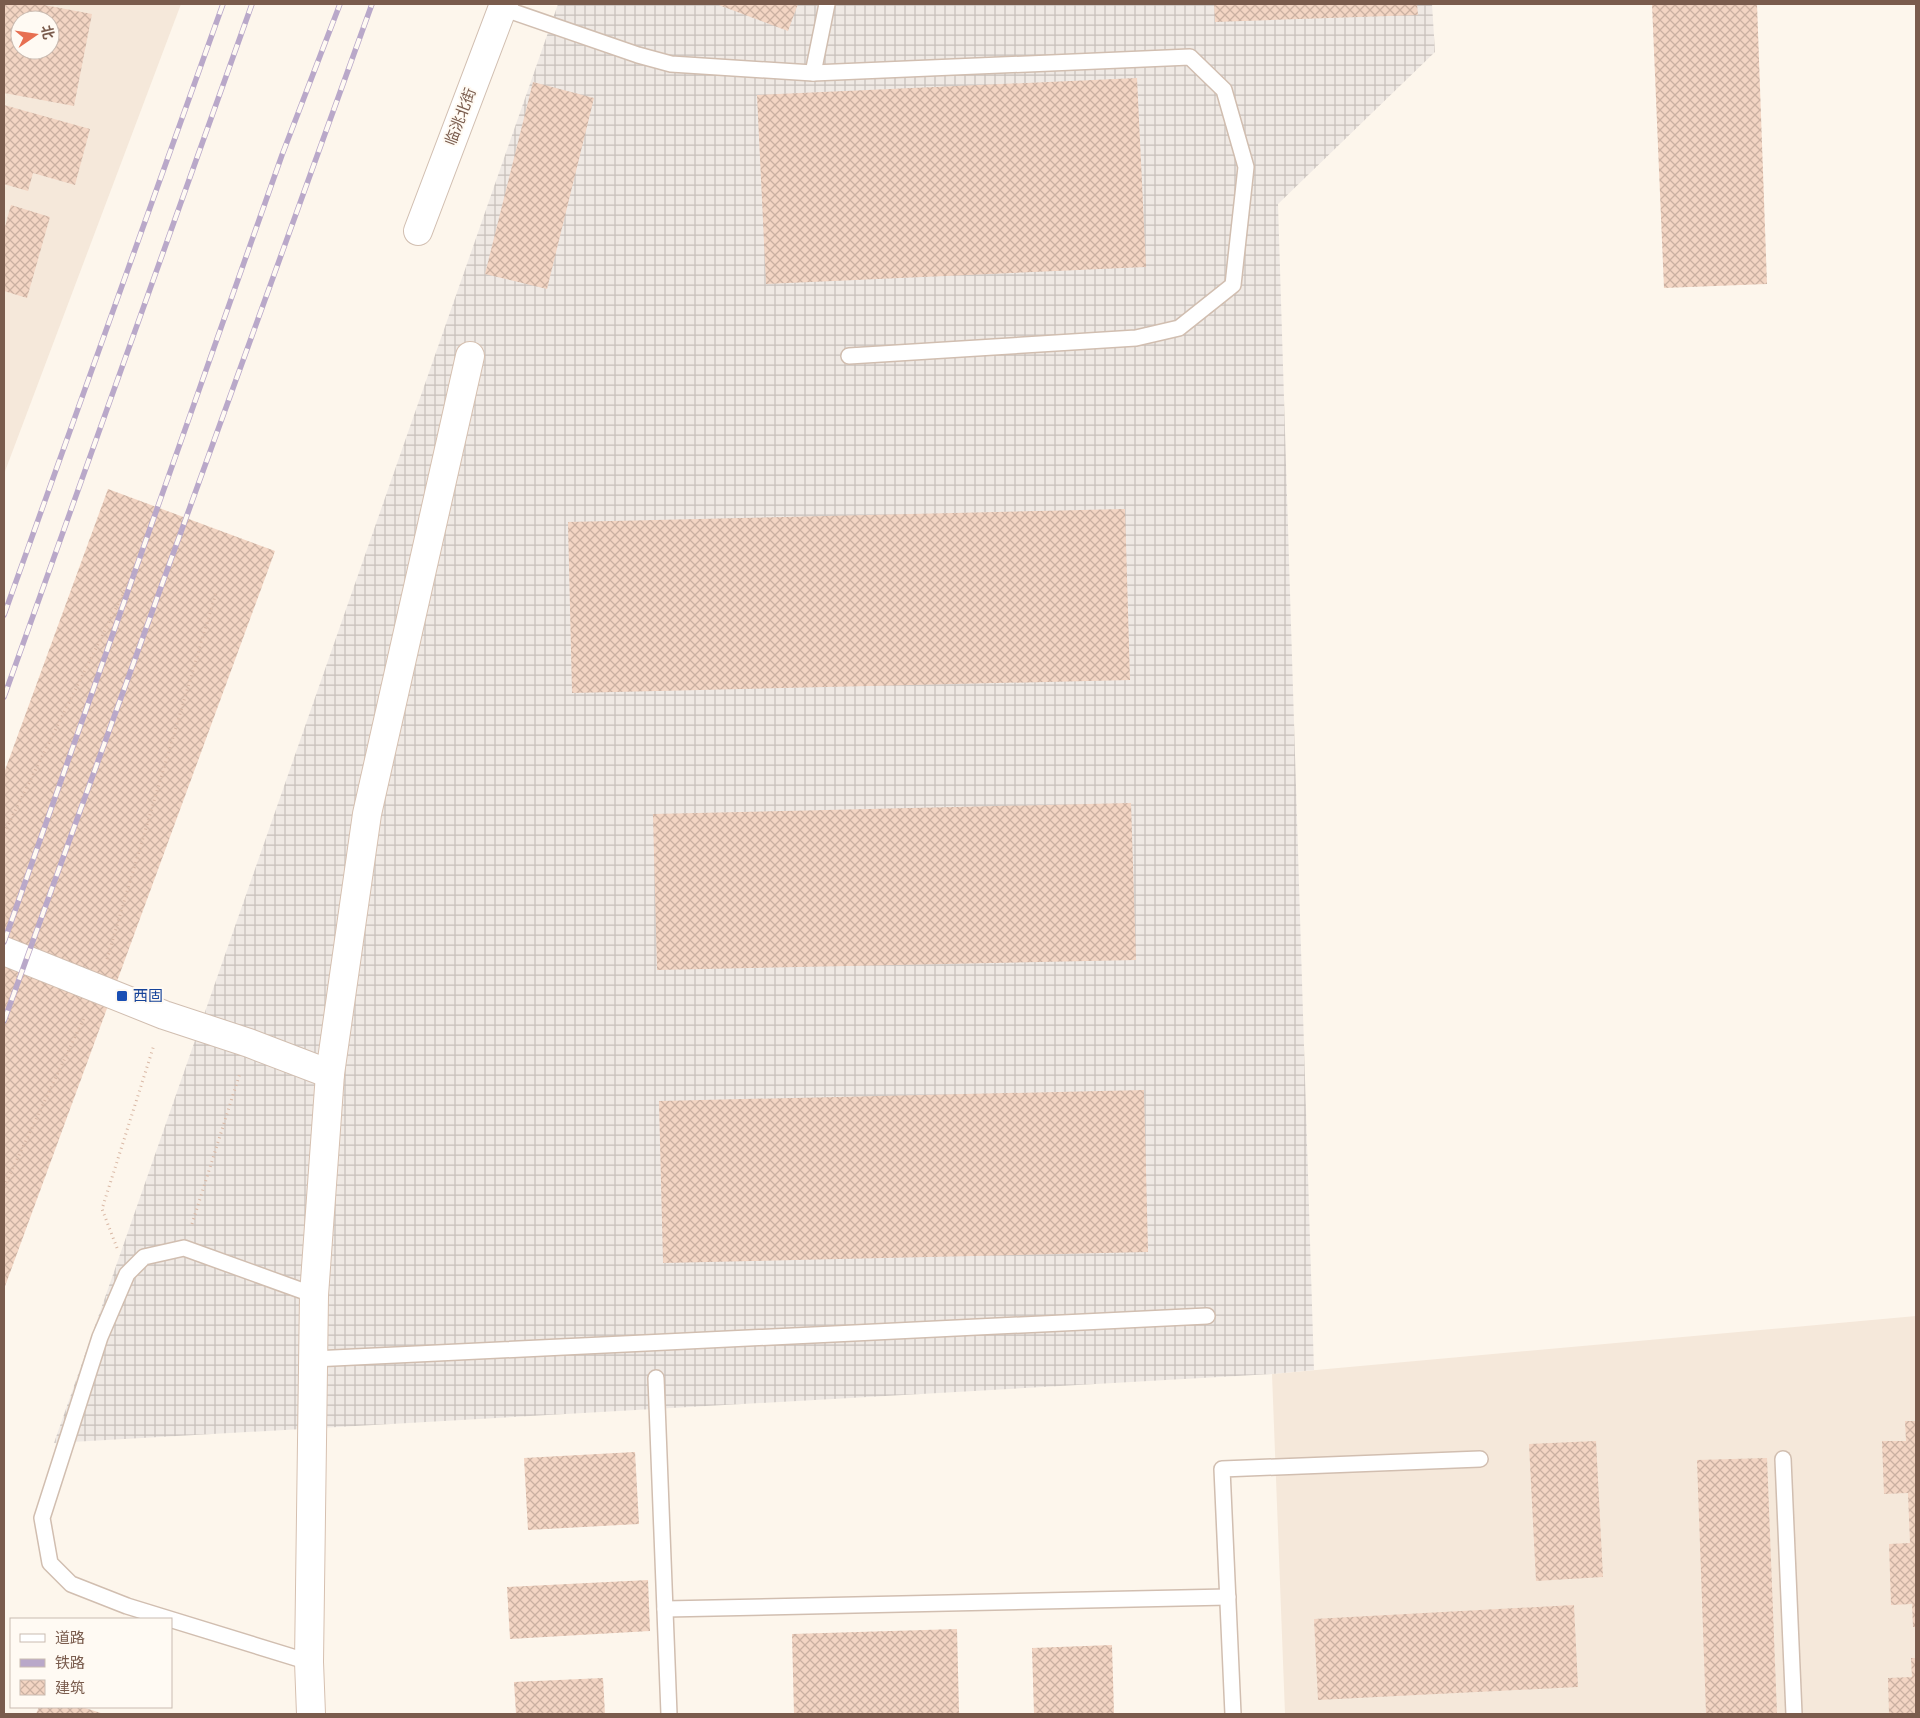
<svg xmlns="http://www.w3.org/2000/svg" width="1920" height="1718" viewBox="0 0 1920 1718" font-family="'Sofia Sans Condensed','Noto Sans SC',sans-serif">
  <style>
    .residential { fill: #f5e8da; fill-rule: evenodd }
    .industrial { fill: url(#industrial-grid) }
    .building { fill: url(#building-cross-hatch); fill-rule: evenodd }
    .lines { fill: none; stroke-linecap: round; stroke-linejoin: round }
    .lane-casing { stroke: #d1beb0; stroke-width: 18 }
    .street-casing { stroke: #d1beb0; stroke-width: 30 }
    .secondary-casing { stroke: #d6c0b0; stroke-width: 30 }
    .path { stroke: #d9b8a5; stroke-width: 3; stroke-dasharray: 1 4; stroke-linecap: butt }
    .lane { stroke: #fff; stroke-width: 15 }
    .street { stroke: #fff; stroke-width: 28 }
    .secondary { stroke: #fff; stroke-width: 28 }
    .rail-casing { stroke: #b9a8c9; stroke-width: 5.5 }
    .rail { stroke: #fffaf3; stroke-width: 4; stroke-dasharray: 11; stroke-linecap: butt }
    .transit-dot { fill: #1a4fb4; stroke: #fffaf3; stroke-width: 2 }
    .labels { text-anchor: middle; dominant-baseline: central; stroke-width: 4; stroke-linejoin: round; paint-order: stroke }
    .street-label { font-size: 15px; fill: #7a5c4d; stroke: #fffaf3 }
    .transit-label { font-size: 15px; fill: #164399; stroke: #fffaf3; text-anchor: start }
  </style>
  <defs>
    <pattern id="industrial-grid" width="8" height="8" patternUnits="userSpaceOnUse" patternTransform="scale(1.25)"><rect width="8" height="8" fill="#efe9e4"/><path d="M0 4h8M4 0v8" fill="none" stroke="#c7c0bb"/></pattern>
    <pattern id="building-cross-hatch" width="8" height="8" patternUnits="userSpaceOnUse" patternTransform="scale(1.25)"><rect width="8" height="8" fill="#f3d5c3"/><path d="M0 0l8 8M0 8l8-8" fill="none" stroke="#cab0a1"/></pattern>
  </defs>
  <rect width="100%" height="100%" fill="#fdf6ec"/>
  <g class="residential">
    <path d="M4,4H181L4,474ZM20,20H50V50H20Z"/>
    <polygon points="1916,1316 1916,1714 1285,1714 1272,1374"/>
  </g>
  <polygon class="industrial" points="558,4 1432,4 1435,52 1278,204 1314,1370 1272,1374 54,1443"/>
  <g class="building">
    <path d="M4,4H39L92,14L74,106L4,93ZM20,20H50V50H20Z"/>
    <polygon points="716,4 798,4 788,31"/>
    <polygon points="1214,4 1417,4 1418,15 1215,22"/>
    <polygon points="1652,4 1757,4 1767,284 1664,288"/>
    <polygon points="1137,78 1146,267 766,284 757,95"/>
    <polygon points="533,82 594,98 547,289 485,274"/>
    <polygon points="4,105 90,129 75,185 33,173 28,191 4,184"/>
    <polygon points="11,205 50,217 27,298 4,291 4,230"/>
    <polygon points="108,489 275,551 4,1289 4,773"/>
    <polygon points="1125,509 1130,680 572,693 568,522"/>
    <polygon points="1131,803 1136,960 657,970 653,814"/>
    <polygon points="1144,1090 1148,1252 663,1263 659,1101"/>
    <polygon points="1905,1421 1916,1421 1916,1627 1913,1627 1912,1604 1891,1605 1889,1544 1910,1543 1908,1493 1884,1494 1882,1441 1906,1441"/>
    <polygon points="1596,1441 1603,1577 1536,1581 1529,1444"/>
    <polygon points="635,1452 639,1524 528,1530 524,1458"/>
    <polygon points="1767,1458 1777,1714 1706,1714 1697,1460"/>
    <polygon points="648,1580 650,1631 510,1639 507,1587"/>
    <polygon points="1574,1605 1578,1687 1318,1700 1314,1619"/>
    <polygon points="957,1629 959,1713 794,1714 792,1634"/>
    <polygon points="1112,1645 1114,1714 1034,1714 1032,1648"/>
    <polygon points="1911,1658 1916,1658 1916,1714 1889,1714 1888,1678 1912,1677"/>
    <polygon points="603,1678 605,1714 516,1714 514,1682"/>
    <polygon points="39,1707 82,1707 104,1714 36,1714"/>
  </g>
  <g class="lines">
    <g class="lane-casing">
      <g id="lane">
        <polyline points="502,8 638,55 671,64 813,73 1190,57 1224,90 1246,167 1233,285 1179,328 1136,338 849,356"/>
        <polyline points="813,73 827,4"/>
        <polyline points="313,1359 1207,1316"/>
        <polyline points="656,1378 669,1714"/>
        <polyline points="1783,1459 1794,1714"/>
        <polyline points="665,1609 1228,1597"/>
        <polyline points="309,1662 127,1606 71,1584 50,1563 42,1518 100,1337 127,1274 144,1257 184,1248 314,1295"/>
        <polyline points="1233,1714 1222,1469 1480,1459"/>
      </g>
    </g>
    <g class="street-casing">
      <g id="street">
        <polyline points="418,231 504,4"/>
        <polyline points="4,951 164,1015 249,1043 330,1074"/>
      </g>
    </g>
    <g class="secondary-casing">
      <polyline id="secondary" points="311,1714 309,1662 314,1295 330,1074 367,814 470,356"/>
    </g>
    <g class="path">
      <polyline points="4,833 140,560"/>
      <polyline points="107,959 216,593"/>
      <polyline points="4,1187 84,1018"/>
      <polyline points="192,1224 240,1073"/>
      <polyline points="117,1248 102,1209 154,1045"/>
    </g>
    <use href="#lane" class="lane"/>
    <use href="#street" class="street"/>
    <use href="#secondary" class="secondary"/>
    <g class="rail-casing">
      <g id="rail">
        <polyline points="4,615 223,4"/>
        <polyline points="4,697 252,4"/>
        <polyline points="4,942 282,155 340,4"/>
        <polyline points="4,1021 372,4"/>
      </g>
    </g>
    <use href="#rail" class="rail"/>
  </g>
  <rect class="transit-dot" x="116" y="990" width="12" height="12" rx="2.5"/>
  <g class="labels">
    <g class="street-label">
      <text transform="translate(461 117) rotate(-69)">临洮北街</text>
    </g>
    <g class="transit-label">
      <text x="133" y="996">西固</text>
    </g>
  </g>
  <rect width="1920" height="1718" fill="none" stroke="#7a5c4d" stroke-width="10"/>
  <rect x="10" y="1618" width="162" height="90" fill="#fffaf3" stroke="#cabbb1"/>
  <rect x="20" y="1634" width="25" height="8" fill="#ffffff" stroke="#cabbb1"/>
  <text x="55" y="1643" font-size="15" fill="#7a5c4d">道路</text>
  <rect x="20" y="1659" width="25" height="8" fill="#b9a8c9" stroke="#cabbb1"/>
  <text x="55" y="1668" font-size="15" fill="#7a5c4d">铁路</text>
  <rect x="20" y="1680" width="25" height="15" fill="url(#building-cross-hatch)" stroke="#cabbb1"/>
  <text x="55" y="1693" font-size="15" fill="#7a5c4d">建筑</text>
  <g transform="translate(35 35) rotate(77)"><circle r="24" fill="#fffaf3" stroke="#cabbb1"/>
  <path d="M0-4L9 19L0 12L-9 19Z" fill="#e76f51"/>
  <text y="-8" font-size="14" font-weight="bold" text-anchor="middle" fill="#7a5c4d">北</text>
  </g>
</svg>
